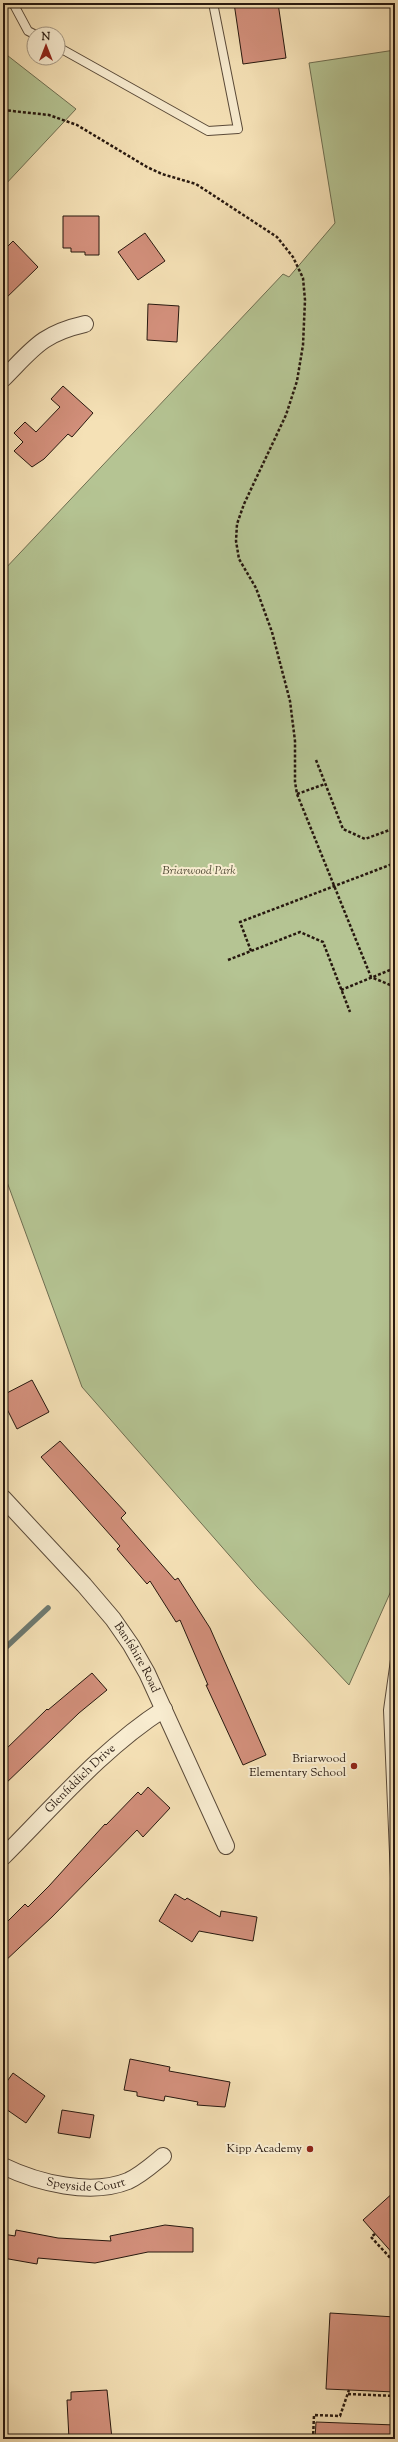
<svg xmlns="http://www.w3.org/2000/svg" width="398" height="2442" viewBox="0 0 398 2442" font-family="'Sorts Mill Goudy',serif">
  <style>
    .green { fill: #b5c493; stroke: #6e6e51 }
    .lines { fill: none; stroke-linecap: round; stroke-linejoin: round }
    .stream { stroke: #6e7a71; stroke-width: 5.5 }
    .building { fill: #d3907c; stroke: #27180f }
    .service-casing { stroke: #5a4a39; stroke-width: 10 }
    .minor-casing { stroke: #5a4a39; stroke-width: 18 }
    .path { stroke: #27180f; stroke-width: 2.5; stroke-dasharray: 3 2; stroke-linecap: butt }
    .service { stroke: #f8ecd0; stroke-width: 8 }
    .minor { stroke: #f8ecd0; stroke-width: 16 }
    .poi-dot { fill: #8f2418; stroke: #f8ecd0; stroke-width: 1.5 }
    .labels { text-anchor: middle; dominant-baseline: central; stroke-width: 4; stroke-linejoin: round; paint-order: stroke }
    .park-label { font-size: 12px; font-style: italic; fill: #524c37; stroke: #f8ecd0 }
    .street-label { font-size: 12px; fill: #27180f; stroke: #f8ecd0 }
    .poi-label { font-size: 12px; fill: #27180f; stroke: #f8ecd0; text-anchor: end }
  </style>
  <rect width="100%" height="100%" fill="#f5e1b6"/>
  <filter id="stains"><feTurbulence type="fractalNoise" baseFrequency=".005" numOctaves="4"/><feColorMatrix values="0 0 0 0 .2 0 0 0 0 .09 0 0 0 0 .02 0 0 0 .5 -.17"/></filter>
  <radialGradient id="worn" r=".72"><stop offset=".6" stop-color="#630" stop-opacity="0"/><stop offset="1" stop-color="#630" stop-opacity=".3"/></radialGradient>
  <g class="green">
    <polygon points="395,50 395,1582 349,1685 257,1587 82,1387 3,1171 3,571 283,274 289,277 335,223 309,63"/>
    <polygon points="3,52 76,109 3,187"/>
  </g>
  <g class="lines">
    <polyline class="stream" points="3,1650 48,1608"/>
  </g>
  <g class="building">
    <polygon points="234,3 278,3 286,58 243,64"/>
    <polygon points="63,216 99,216 99,255 85,255 85,252 71,252 71,248 63,248"/>
    <polygon points="145,233 165,261 138,280 118,252"/>
    <polygon points="13,241 38,267 3,301 3,251"/>
    <polygon points="148,304 179,306 177,342 147,340"/>
    <polygon points="63,386 93,413 72,437 68,434 44,459 32,467 14,451 23,442 14,433 25,422 36,432 60,407 51,399"/>
    <polygon points="32,1380 49,1412 17,1429 3,1401 3,1395"/>
    <polygon points="60,1441 126,1513 121,1518 175,1580 178,1578 210,1628 266,1755 243,1765 206,1685 208,1685 180,1620 176,1622 150,1581 147,1584 117,1549 120,1546 41,1457"/>
    <polygon points="92,1673 107,1690 79,1713 3,1786 3,1752 47,1709 48,1710"/>
    <polygon points="148,1787 170,1808 143,1837 137,1830 52,1917 3,1963 3,1926 25,1904 28,1907 49,1886 105,1824 106,1825 138,1792 141,1795"/>
    <polygon points="175,1894 185,1900 187,1898 220,1917 221,1911 257,1917 253,1941 199,1931 192,1942 159,1921"/>
    <polygon points="130,2059 170,2067 169,2071 230,2082 225,2107 197,2105 198,2102 165,2096 164,2101 137,2096 137,2092 124,2090"/>
    <polygon points="13,2073 45,2096 26,2123 3,2107 3,2087"/>
    <polygon points="62,2110 94,2115 90,2138 58,2133"/>
    <polygon points="395,2191 395,2256 363,2220"/>
    <polygon points="165,2225 193,2228 193,2252 148,2252 95,2263 38,2258 37,2264 3,2258 3,2234 15,2236 16,2230 58,2238 111,2241 110,2236"/>
    <polygon points="330,2313 395,2317 395,2392 326,2389"/>
    <polygon points="107,2390 112,2439 69,2439 67,2400 71,2400 71,2392"/>
    <polygon points="316,2422 395,2425 395,2439 315,2439"/>
  </g>
  <g class="lines">
    <g class="service-casing">
      <g id="service">
        <polyline points="13,3 28,31 34,34"/>
        <polyline points="58,47 208,131 238,129 213,3"/>
        <polyline points="395,1660 388,1710 395,1877"/>
      </g>
    </g>
    <g class="minor-casing">
      <g id="minor">
        <path d="M3,379C33,349 41,334 85,324"/>
        <path id="s1" d="M3,1498L84,1585L113,1619L131,1645L147,1673L226,1846"/>
        <path id="s2" d="M3,1857C54,1806 103,1748 164,1709"/>
        <path id="s3" d="M3,2166C38,2183 91,2196 128,2181C141,2175 152,2165 163,2156"/>
      </g>
    </g>
    <g class="path">
      <polyline points="3,110 49,115 77,125 147,167 162,174 196,184 277,237 293,257 303,278 305,300 303,345 297,381 286,415 244,504 237,524 236,541 239,559 256,588 272,632 290,701 295,741 295,782 297,794 371,977 395,987"/>
      <polyline points="316,760 343,829 365,839 395,828"/>
      <polyline points="297,794 325,784"/>
      <polyline points="251,951 240,922 395,863"/>
      <polyline points="228,960 300,932 323,942 350,1012"/>
      <polyline points="341,990 395,968"/>
      <polyline points="375,2234 371,2237 395,2263"/>
      <polyline points="348,2394 395,2396"/>
      <polyline points="313,2439 314,2415 340,2416 349,2390"/>
    </g>
    <use href="#service" class="service"/>
    <use href="#minor" class="minor"/>
  </g>
  <g class="poi-dot">
    <circle cx="354" cy="1766" r="4"/>
    <circle cx="310" cy="2149" r="4"/>
  </g>
  <g class="labels">
    <g class="park-label">
      <text x="199" y="871">Briarwood Park</text>
    </g>
    <g class="street-label">
      <text stroke="none"><textPath href="#s1" startOffset="209">Banfshire Road</textPath></text>
      <text stroke="none"><textPath href="#s2" startOffset="110">Glenfiddich Drive</textPath></text>
      <text stroke="none"><textPath href="#s3" startOffset="86">Speyside Court</textPath></text>
    </g>
    <g class="poi-label">
      <text x="346" y="1759">Briarwood<tspan x="346" dy="14">Elementary School</tspan></text>
      <text x="302" y="2149">Kipp Academy</text>
    </g>
  </g>
  <rect width="398" height="2442" fill="none" stroke="#f5e1b6" stroke-width="16"/>
  <rect x="4" y="4" width="390" height="2434" fill="none" stroke="#27180f" stroke-width="2"/>
  <rect x="8" y="8" width="382" height="2426" fill="none" stroke="#27180f"/>
  <g transform="translate(46 46)"><circle r="19" fill="#f8ecd0" stroke="#a49783"/>
  <path d="M0-3L7 15L0 10L-7 15Z" fill="#8f2418"/>
  <text y="-6" font-size="11" font-weight="bold" text-anchor="middle" fill="#27180f">N</text>
  </g>
  <rect width="100%" height="100%" filter="url(#stains)"/>
  <rect width="100%" height="100%" fill="url(#worn)"/>
</svg>
